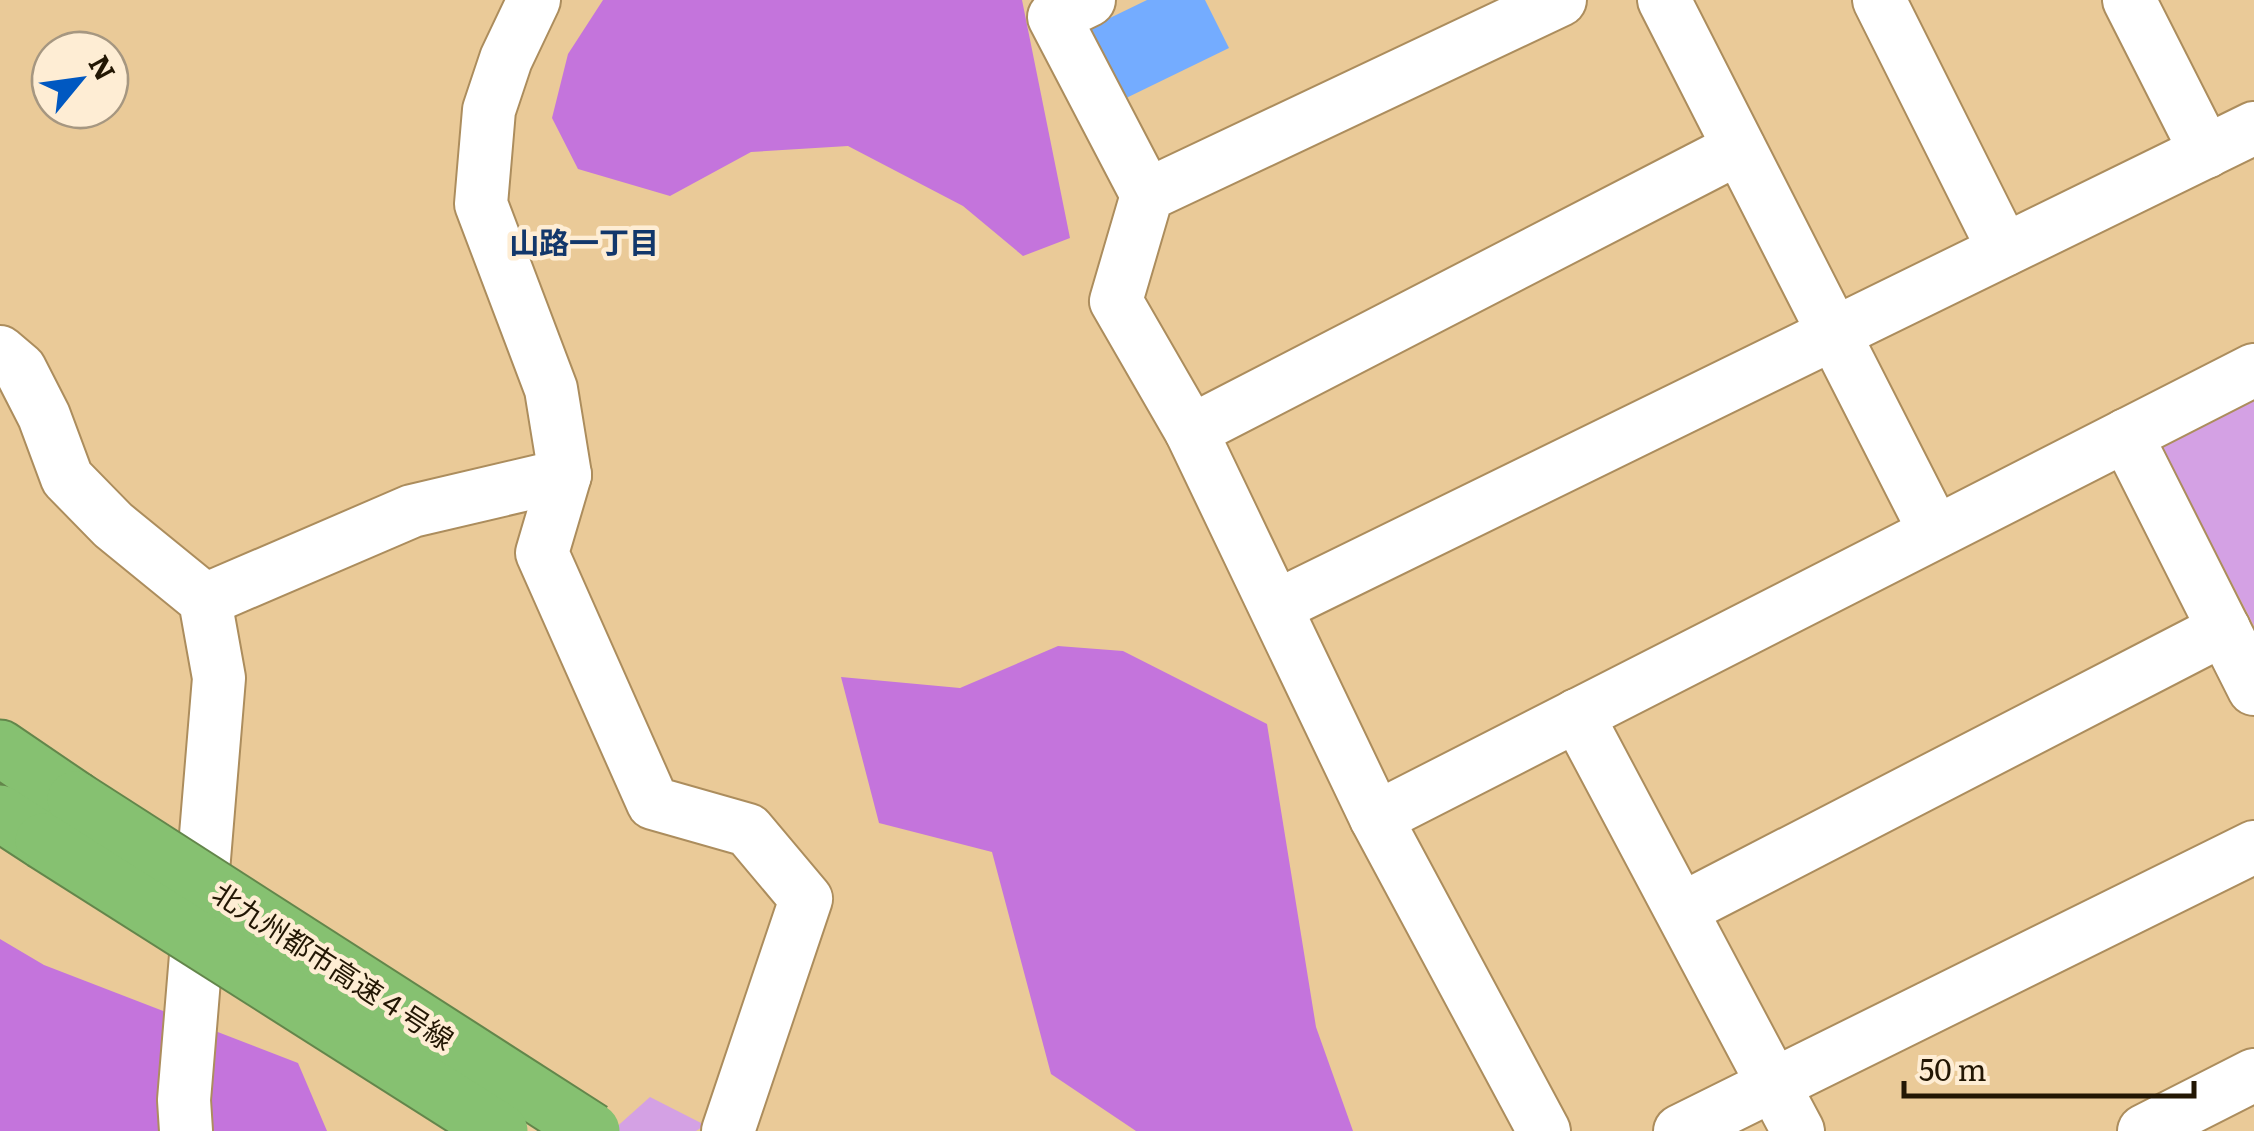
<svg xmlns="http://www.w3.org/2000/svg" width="2254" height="1131" viewBox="0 0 2254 1131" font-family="Literata,'Noto Sans JP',serif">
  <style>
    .green { fill: #d4a1e4 }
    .forest { fill: #c474dc }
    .water { fill: #74acff }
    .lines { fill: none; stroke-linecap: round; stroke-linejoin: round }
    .minor-casing { stroke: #ac8d5d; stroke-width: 56 }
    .highway-casing { stroke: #63864b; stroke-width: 59 }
    .minor { stroke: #fff; stroke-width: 52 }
    .highway { stroke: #86c171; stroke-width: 55 }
    .highway-bridge-casing { stroke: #63864b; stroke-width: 59; stroke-linecap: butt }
    .highway-bridge { stroke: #86c171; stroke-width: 55 }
    .labels { text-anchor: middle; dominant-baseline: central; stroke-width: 9; stroke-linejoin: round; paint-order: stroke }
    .street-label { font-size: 28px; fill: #231704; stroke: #feedd4 }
    .neighbourhood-label { font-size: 30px; font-weight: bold; fill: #12376b; stroke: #feedd4 }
  </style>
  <rect width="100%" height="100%" fill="#eaca98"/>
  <g class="green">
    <polygon points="2254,396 2254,626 2160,443"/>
    <polygon points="650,1097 705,1125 696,1131 612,1131"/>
  </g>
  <g class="forest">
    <polygon points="603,0 1022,0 1070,238 1023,256 963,206 848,146 751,152 670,196 578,169 552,118 568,54"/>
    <polygon points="1058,646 1123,651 1267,724 1316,1027 1353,1131 1136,1131 1051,1074 992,852 879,823 841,677 960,688"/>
    <polygon points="0,939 44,965 298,1063 327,1131 0,1131"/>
  </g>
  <polygon class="water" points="1147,0 1205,0 1229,48 1118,102 1083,31"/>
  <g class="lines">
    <g class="minor-casing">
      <g id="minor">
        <polyline points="534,0 506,59 489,110 481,204 551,389 565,475 542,553 653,803 748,830 806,899 728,1131"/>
        <polyline points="1089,0 1054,17 1147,195"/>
        <polyline points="1664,0 1935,532"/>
        <polyline points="1879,0 2004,250"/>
        <polyline points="2129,0 2206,152"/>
        <polyline points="0,352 20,369 44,416 67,478 113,525 205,600 219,678 184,1100 186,1131"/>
        <polyline points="1191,431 1739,148"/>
        <polyline points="2126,435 2254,689"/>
        <polyline points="205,600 412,511 565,475"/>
        <polyline points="1277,606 2254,128"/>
        <polyline points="1577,715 1798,1131"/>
        <polyline points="1376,818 2254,370"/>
        <polyline points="1682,909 2224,629"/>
        <polyline points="1544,1131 1376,818 1191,431 1116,301 1147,195 1560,0"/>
        <polyline points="1680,1131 2254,847"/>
        <polyline points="2144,1131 2254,1075"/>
      </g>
    </g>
    <g class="highway-casing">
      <g id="highway">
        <polyline points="0,748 75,799"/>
        <polyline points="0,813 43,841"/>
      </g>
    </g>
    <use href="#minor" class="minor"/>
    <use href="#highway" class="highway"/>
    <g class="highway-bridge-casing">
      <g id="highway-bridge">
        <polyline points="75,799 592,1131"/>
        <polyline points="43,841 500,1131"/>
      </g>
    </g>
    <use href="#highway-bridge" class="highway-bridge"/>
  </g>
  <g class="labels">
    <g class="street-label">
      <text transform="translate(334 965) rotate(33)">北九州都市高速４号線</text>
    </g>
    <g class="neighbourhood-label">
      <text x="584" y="241">山路一丁目</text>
    </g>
  </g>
  <g transform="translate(80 80) rotate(61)"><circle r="48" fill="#feedd4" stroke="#a69781" stroke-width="2.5"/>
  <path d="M0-8L18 38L0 25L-18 38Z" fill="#0058c1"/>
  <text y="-15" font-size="28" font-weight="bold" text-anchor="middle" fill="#231704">N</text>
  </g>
  <path d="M1904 1081v15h290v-15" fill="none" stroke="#231704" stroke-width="5"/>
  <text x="1919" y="1081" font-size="30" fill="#231704" stroke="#feedd4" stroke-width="8" paint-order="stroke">50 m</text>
</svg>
